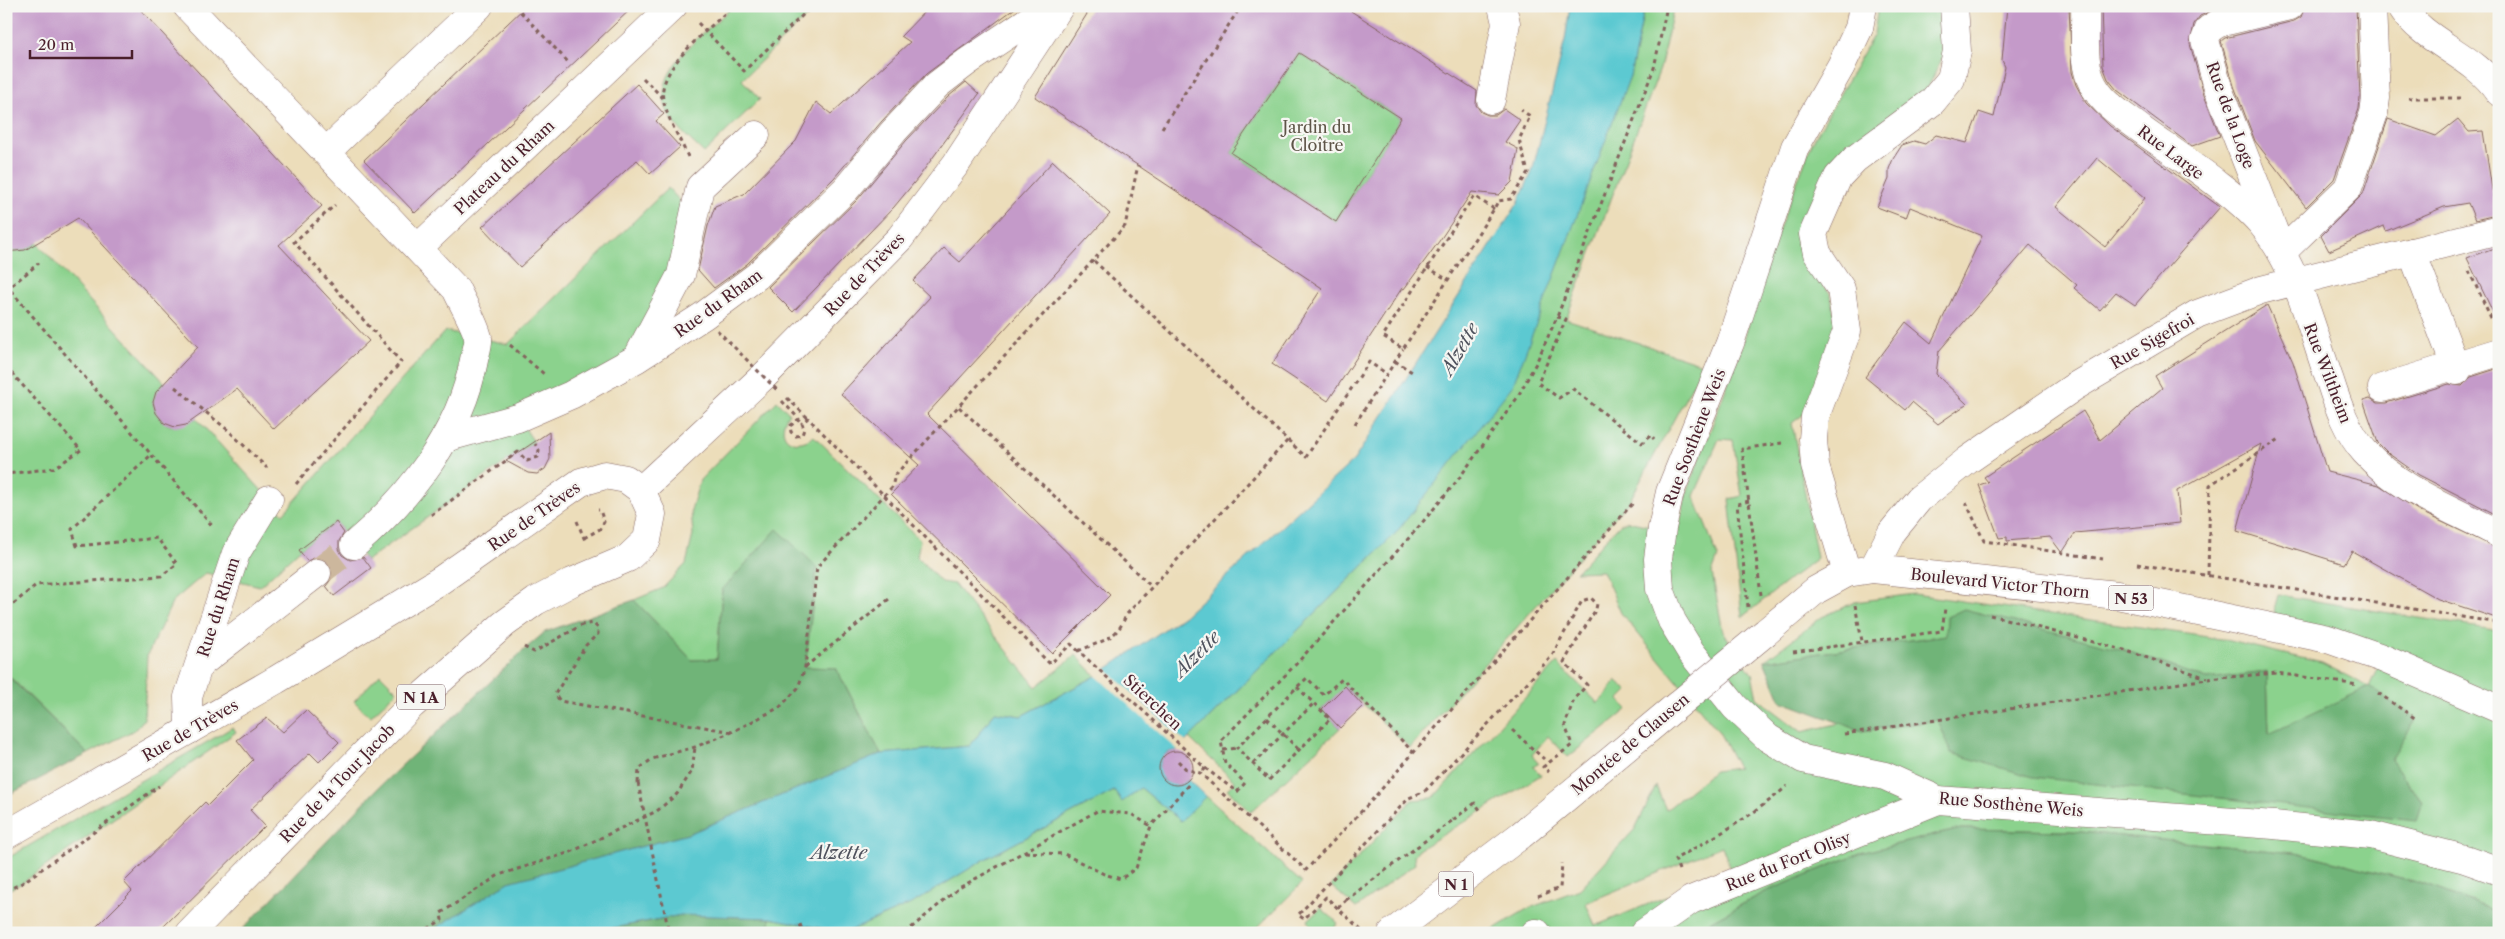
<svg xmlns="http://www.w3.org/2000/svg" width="2505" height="939" viewBox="0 0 2505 939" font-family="'Libre Caslon Text',serif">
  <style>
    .green { fill: #8bd28d; stroke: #6a785c; fill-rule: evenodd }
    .forest { fill: #70b478; stroke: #5d6a52 }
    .water { fill: #5cc9d1; stroke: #53747e }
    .pier { fill: #ecddba }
    .building { fill: #c49ac9; fill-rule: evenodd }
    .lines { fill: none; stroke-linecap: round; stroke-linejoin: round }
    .minor-tunnel { stroke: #ccb79d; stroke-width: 28; stroke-dasharray: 28 14; stroke-linecap: butt }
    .minor-casing { stroke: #83625d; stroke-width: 29 }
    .major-casing { stroke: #83625d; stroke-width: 29 }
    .path { stroke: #83625d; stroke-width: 3; stroke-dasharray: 4 4; stroke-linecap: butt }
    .minor { stroke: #fff; stroke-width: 28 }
    .major { stroke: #fff; stroke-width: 28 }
    .major-bridge-casing { stroke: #83625d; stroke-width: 29; stroke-linecap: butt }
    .path-bridge { stroke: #83625d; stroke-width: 3; stroke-dasharray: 4 4; stroke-linecap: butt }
    .major-bridge { stroke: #fff; stroke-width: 28 }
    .labels { text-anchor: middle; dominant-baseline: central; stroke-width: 4.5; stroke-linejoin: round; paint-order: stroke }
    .shield { fill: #f6f6f2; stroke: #7e6067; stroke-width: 1 }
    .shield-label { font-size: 15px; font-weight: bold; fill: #4a1f2b }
    .street-label { font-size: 16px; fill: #4a1f2b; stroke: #f6f6f2 }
    .park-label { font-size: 16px; fill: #5e5548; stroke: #f6f6f2 }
    .water-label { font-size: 18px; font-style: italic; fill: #4f525d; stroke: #f6f6f2 }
  </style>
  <rect width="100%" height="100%" fill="#f6f6f2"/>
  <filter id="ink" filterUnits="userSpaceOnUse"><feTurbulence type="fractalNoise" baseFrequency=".02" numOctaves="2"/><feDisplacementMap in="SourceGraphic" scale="10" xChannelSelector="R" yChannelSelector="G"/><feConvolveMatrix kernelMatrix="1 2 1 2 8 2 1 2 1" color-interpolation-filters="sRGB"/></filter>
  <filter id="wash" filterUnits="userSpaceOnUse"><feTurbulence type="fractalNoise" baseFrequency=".0096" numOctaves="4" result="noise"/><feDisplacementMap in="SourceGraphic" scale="20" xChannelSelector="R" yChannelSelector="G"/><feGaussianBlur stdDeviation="1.12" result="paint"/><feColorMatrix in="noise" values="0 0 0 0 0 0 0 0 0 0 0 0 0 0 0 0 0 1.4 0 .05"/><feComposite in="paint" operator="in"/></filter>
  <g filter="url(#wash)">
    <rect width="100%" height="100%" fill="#ecddba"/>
    <g class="green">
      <path d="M733,6H817L742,80L760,99L704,153C693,142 678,130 670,116C644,74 707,32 733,6Z"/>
      <polygon points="1645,6 1674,6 1660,69 1566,319 1702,364 1697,377 1630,500 1410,748 1345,687 1322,709 1340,728 1251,812 1227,789 1235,782 1189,738 1395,534 1630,76"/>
      <path d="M1878,6H1941L1946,50L1927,90L1833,160L1796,244L1831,295L1837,330L1804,414L1792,423L1817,558L1742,617L1729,499L1742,496L1733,440L1719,439L1694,496L1718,557L1712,573L1723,632L1752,674L1757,698L1802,732L1841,723L1862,731L1938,720L2422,802L2391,760L2274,732L2269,734L2267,672L2207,679L2124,650L1947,635L1764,661L1822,617L1855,602L1914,594L2221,639L2322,663L2369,687L2382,658L2270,627L2279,595L2499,631V912L2417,882L2304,854L2071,831L1961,829L1860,853L1765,892L1689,933H1487L1527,909L1580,889L1635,829L1656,786L1666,810L1714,771L1738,768L1719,732L1621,613L1603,571L1576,572L1620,524L1627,521L1678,532L1686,495L1742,346L1773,245L1812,143L1874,34ZM1722,846L1731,870L1595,926L1586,903Z"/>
      <polygon points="1299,53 1401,118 1336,222 1231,153"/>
      <path d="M668,188L694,216L636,359L518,418L534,442L366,561L336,522L299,550L260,586L206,573L173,601L147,656L144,719L136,729L88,754L6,673V248C19,253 26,249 37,243L165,383L153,402C159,428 176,432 196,418L283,514L445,331L508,344Z"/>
      <path d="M777,401L789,413C773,436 793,452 814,436L920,540L917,557L941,582L954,584L1036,687L1076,655L1096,676L1021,716L995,712L970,746L881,754L836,668L805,667L817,567L722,590L717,659L692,660L634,600L663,588L686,564L693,535L691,510L700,480Z"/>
      <polygon points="1557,663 1598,703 1608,693 1616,680 1628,691 1619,700 1628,709 1568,757 1548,736 1532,755 1539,763 1533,767 1541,775 1418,850 1414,856 1415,864 1356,908 1331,886 1412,800 1433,798"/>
      <polygon points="380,674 397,691 370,717 354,701"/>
      <polygon points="233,727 236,732 22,883 6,891 6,859"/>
      <polygon points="1141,788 1181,821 1206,796 1302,883 1252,933 771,933 770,918 845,933 913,903 987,858 1114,791 1122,801"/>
      <polygon points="1321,908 1338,923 1331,933 1314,933 1308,920"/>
    </g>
    <g class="forest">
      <polygon points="777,529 817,567 805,667 836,668 881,754 688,834 509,882 428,933 239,933 378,788 525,649 545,632 634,600 692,660 717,659 722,590"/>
      <polygon points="1964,609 2124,650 2207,679 2267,672 2269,734 2369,687 2416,719 2391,760 2422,802 2416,820 2033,777 1951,753 1938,720 1862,731 1781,701 1764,661 1946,635 1947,617"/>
      <polygon points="6,674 88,754 6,796"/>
      <polygon points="1961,829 2071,831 2304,854 2417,882 2499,912 2499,933 1689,933 1765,892 1860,853"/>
      <polygon points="681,915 770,918 771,933 587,933"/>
    </g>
    <path class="water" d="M1570,6H1645L1630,76L1513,385L1395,534L1176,751C1166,751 1161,757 1159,767L1164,781L1178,785L1189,780L1206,796L1181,821L1141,788L1122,802L1114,791L987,858L913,903L845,933L770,918L681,915L587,933H428L509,882L688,834L881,754L970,746L995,712L1021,716L1096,676L1184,616L1354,460L1518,203L1532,172L1565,40Z"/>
    <polygon class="pier" points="1104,667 1187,743 1179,751 1094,674"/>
    <g id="blocks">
      <g class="building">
        <polygon points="6,6 137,6 322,206 279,245 369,341 274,429 237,389 186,425 175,427 164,423 156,413 153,402 156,392 198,347 78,218 25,250 6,252"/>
        <polygon points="526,6 634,6 415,213 364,160"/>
        <polygon points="930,6 1018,6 926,74 882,121 834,178 747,264 714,288 698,270 708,226 715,206 744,194 796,141 816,102 831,114 910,42 901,36"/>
        <path d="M1092,6H1343L1477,91L1476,105L1481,112L1488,115H1496L1504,109L1520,120L1505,142L1518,149L1512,182L1499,195L1472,192L1440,240L1404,289L1402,288L1328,401L1272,364L1322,288L1035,97ZM1299,53L1401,118L1336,222L1231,153Z"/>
        <path d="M2007,6H2069L2072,72L2076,85L2086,103L2110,126L2220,207L2135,305L2116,292L2100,310L2074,288L2077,285L2030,245L1939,351L1936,374L1967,404L1938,424L1912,402L1905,410L1865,377L1906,322L1931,343L1982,236L1910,207L1906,218L1877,207L1889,179V169L1893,159L1902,145L1914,141L1925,144L1936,135L1967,143L1979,112L1994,117L2005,67L2002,60ZM2097,158L2145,198L2105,247L2056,207Z"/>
        <polygon points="2101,6 2222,6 2200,16 2194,24 2190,44 2204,95 2220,136 2192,146 2117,90 2108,79 2103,66"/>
        <polygon points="2305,6 2356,6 2360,97 2359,109 2334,179 2306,207 2255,141 2234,86 2221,41 2225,38 2294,21 2301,17"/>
        <polygon points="966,82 979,94 918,178 894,207 793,312 768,287 857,200 906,141 948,97"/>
        <polygon points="637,84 664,114 656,121 680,147 650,174 637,160 520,267 482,227"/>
        <polygon points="2388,119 2436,136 2458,119 2469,132 2483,131 2496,215 2475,220 2468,203 2444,207 2386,231 2384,226 2329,251 2321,236 2363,194"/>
        <polygon points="1053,161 1110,214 927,414 1110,595 1052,653 891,494 919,465 841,394 930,297 913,281 944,248 960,262"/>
        <polygon points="2499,246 2499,325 2467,258"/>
        <polygon points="2267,305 2293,362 2327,472 2379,485 2421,512 2499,549 2499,619 2438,599 2352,551 2344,564 2237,531 2261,444 2177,491 2180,523 2075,533 2062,553 2050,537 2007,541 2007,537 1999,538 1979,485 1988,482 1984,477 2083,411 2100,440 2162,388 2155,376"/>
        <polygon points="2499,368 2499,516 2419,475 2389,454 2378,443 2363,400 2370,398 2378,403 2386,403 2449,384 2462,386 2471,377"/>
        <polygon points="549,432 550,459 545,469 537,474 528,473 506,461"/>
        <polygon points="336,522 344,533 339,541 339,549 342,555 350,560 363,557 371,568 334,596 326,586 332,578 332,570 330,564 322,558 314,558 307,561 299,550"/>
        <polygon points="1345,686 1363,706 1340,728 1322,709"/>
        <polygon points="306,710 339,742 319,762 310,753 250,810 265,826 157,933 90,933 132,891 124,882 205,802 208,805 253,760 237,740 267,718 283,732"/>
        <circle cx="1176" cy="768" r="17"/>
      </g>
    </g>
  </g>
  <g filter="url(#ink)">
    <use href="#blocks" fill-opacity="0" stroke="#83625d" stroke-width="1"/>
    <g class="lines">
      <polyline class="minor-tunnel" points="317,573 354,545"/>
      <g class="minor-casing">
        <g id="minor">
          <path d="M187,6L456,289C461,300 477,328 478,338C479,344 475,354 474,360C461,433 409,498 354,545"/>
          <polyline points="1863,6 1859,28 1841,66 1795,147 1730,343 1670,492 1662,528 1658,559 1660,589 1672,621 1691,652 1735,707 1768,738 1803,759 1885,776 1938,800 2274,825 2371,835 2465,859 2499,871"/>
          <path d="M2085,6C2086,29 2082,56 2090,78C2099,102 2123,115 2142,130C2178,156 2233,191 2261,223C2298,267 2311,328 2330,381C2338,406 2347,432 2365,452C2400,491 2453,509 2499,534"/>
          <polyline points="2290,6 2219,23 2209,29 2205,40 2219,91 2282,252 2348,188 2374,113 2376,98 2372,6"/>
          <path d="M2401,6C2425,44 2474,54 2499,92"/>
          <polyline points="1491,100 1506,23 1502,6"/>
          <polyline points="326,152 479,6"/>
          <polyline points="418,248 673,6"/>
          <polyline points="2412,252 2457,371"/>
          <polyline points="637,358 681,275 700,187 756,135"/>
          <polyline points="2382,388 2499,352"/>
          <polyline points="445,438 518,418 571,395 636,359 703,316 757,276 846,189 894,131 937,85 967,62 1050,6"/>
          <polyline points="641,490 766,374 900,238 956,164 1060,6"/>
          <polyline points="1873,569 1892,532 1919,499 1968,460 2074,387 2197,314 2261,290 2499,230"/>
          <polyline points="1847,573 1815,466 1813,439 1815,417 1847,331 1841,289 1817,253 1813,234 1838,177 1855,159 1932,102 1951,79 1957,51 1954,6"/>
          <polyline points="200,664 317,573"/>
          <polyline points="189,730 188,697 236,553 269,499"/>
          <polyline points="1535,933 1537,933"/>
          <polyline points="1644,933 1691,900 1938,800"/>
        </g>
      </g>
      <g class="major-casing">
        <g id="major">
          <polyline points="1766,632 1816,590 1847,573 1873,569 2117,595 2328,639 2382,658 2499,709"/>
          <polyline points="6,835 276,680 441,580 581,482 605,475 626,479 641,490 652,514 647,540 628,558 572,582 536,601 504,624 412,705 190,933"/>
          <polyline points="1392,933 1521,835 1674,708"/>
        </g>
      </g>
      <g class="path">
        <polyline points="515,6 569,63"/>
        <polyline points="698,23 744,71 807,11 802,6"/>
        <polyline points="643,78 663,98"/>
        <polyline points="2408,98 2462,98"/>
        <polyline points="1162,128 1241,6"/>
        <path d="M688,157C680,139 667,118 663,99C657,67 712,27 733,6"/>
        <polyline points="1494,209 1474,196 1383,336 1403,349 1494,209 1498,201 1511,199 1528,172 1519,140 1530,116 1521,110"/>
        <polyline points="1094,261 1306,457 1369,362 1387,374"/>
        <polyline points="1427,267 1448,280"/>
        <polyline points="2469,271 2493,322"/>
        <polyline points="6,285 214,528"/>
        <polyline points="6,290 39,263"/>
        <polyline points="1557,317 1566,319 1538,383 1559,398 1573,389 1642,443 1651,435 1654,439"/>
        <polyline points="510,345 544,374"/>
        <polyline points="1395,361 1412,372"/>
        <polyline points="6,367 81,450 54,468 6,474"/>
        <polyline points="175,387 229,431 267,468"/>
        <polyline points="787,398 808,418"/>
        <polyline points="782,401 799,419 790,426 791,432 796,436 802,435 804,429 802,423 808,418 1050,664 1071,644 1205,768 1200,773"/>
        <polyline points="959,407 1152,587"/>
        <polyline points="1355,424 1403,349"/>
        <polyline points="296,484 401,362 294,242 335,205"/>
        <polyline points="1966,502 1984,541 2103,559"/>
        <polyline points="431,515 518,452 527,461 538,457 539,450 535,444"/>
        <polyline points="577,521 586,543"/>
        <polyline points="584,538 600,529 604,522 600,510 598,510"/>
        <polyline points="2137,564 2499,623"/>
        <polyline points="2208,575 2210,485 2281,438"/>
        <polyline points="1761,595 1742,449 1782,443"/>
        <polyline points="6,603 12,605 36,585 161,576 177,564 157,538 77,546 72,529 151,455"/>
        <polyline points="1855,605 1862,641"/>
        <polyline points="1748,607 1737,504 1749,501"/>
        <polyline points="1990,615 2124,650 2207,678"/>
        <polyline points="524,647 534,652 582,625 593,623 598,628 598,634 586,645 555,694 560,701 732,732"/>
        <path d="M1078,651C1101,641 1117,640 1126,615L1288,440"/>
        <polyline points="1793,652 1942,631 1945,608"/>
        <polyline points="805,667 889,599"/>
        <polyline points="1297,687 1330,719 1269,780 1237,748 1297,687 1307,678 1324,695 1342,679 1413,752"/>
        <polyline points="2378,693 2416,719"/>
        <polyline points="1267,718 1299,750"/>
        <polyline points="1512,730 1544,759"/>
        <polyline points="1844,734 2207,679 2276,673 2358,685"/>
        <polyline points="1223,750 1237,748"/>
        <polyline points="1178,761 1186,769 1200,773 1306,870 1372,800 1633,503"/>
        <polyline points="1253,764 1314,703"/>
        <polyline points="1205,768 1237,792 1245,783 1225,763 1221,741 1299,661 1416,530 1457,481 1517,398 1536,363 1557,317 1654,68 1667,6"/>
        <polyline points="1443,772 1551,657 1582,601 1591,598 1597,604 1596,609 1564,662 1587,685 1574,699 1565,725 1572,745 1543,767 1549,772"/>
        <polyline points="638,783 639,769 652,759 695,747 732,732 780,707 798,688 805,667 817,567 892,487 895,475 1125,226 1138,165"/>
        <polyline points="1453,820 1475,803 1480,810"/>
        <polyline points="1025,852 1064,854 1104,874 1121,879 1136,868 1151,826 1191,782"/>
        <path d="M1679,870L1675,859C1715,837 1753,816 1787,786"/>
        <polyline points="6,891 22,883 159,786"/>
        <polyline points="1538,896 1560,888 1562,863"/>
        <polyline points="1338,908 1346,900"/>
        <polyline points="800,924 803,933"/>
        <polyline points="1361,930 1326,897 1304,919 1298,915 1409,798 1425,791"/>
        <polyline points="421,933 442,920 441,913 499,875 571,852 657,811 677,794 692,771 695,747"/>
        <polyline points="905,933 959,888 1097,811 1131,814 1151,826"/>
      </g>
      <use href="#minor" class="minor"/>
      <use href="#major" class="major"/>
      <g class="major-bridge-casing">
        <polyline id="major-bridge" points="1674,708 1766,632"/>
      </g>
      <g class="path-bridge">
        <polyline points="717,330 778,391"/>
        <polyline points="638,783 669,933"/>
        <polyline points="1425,791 1443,772"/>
        <polyline points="1346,900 1453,820"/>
      </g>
      <use href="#major-bridge" class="major-bridge"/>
    </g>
  </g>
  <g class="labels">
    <g class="shield">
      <rect x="2108.5" y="585.5" width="45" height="25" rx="4"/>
      <rect x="397" y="684.5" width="48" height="25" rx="4"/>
      <rect x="1438.5" y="871.5" width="35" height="25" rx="4"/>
    </g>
    <g class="shield-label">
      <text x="2131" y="598">N 53</text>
      <text x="421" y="697">N 1A</text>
      <text x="1456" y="884">N 1</text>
    </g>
    <g class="street-label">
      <text transform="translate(2231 115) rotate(70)">Rue de la Loge</text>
      <text transform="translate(2171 152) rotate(37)">Rue Large</text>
      <text transform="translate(504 167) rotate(-43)">Plateau du Rham</text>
      <text transform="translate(864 274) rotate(-46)">Rue de Trèves</text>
      <text transform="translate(718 303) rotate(-36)">Rue du Rham</text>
      <text transform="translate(2152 341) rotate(-30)">Rue Sigefroi</text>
      <text transform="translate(2328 373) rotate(69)">Rue Wiltheim</text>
      <text transform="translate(1694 437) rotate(-69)">Rue Sosthène Weis</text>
      <text transform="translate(534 516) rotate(-35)">Rue de Trèves</text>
      <text transform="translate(2000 583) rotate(6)">Boulevard Victor Thorn</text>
      <text transform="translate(218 607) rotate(-72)">Rue du Rham</text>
      <text transform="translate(1153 702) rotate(43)">Stierchen</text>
      <text transform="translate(190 730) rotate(-30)">Rue de Trèves</text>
      <text transform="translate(1630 744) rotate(-40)">Montée de Clausen</text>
      <text transform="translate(337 783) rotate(-46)">Rue de la Tour Jacob</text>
      <text transform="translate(2011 804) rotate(5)">Rue Sosthène Weis</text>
      <text transform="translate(1788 861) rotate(-22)">Rue du Fort Olisy</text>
    </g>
    <g class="park-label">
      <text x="1317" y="127">Jardin du<tspan x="1317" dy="18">Cloître</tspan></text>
    </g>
    <g class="water-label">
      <text transform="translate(1460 349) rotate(-60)">Alzette</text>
      <text transform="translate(1197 654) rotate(-45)">Alzette</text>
      <text x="839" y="853">Alzette</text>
    </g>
  </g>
  <rect width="2505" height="939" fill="none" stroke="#f6f6f2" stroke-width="25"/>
  <path d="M30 50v8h102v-8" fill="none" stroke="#4a1f2b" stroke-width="2.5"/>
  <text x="38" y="50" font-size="15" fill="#4a1f2b" stroke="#f6f6f2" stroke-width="4" paint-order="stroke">20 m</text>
</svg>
